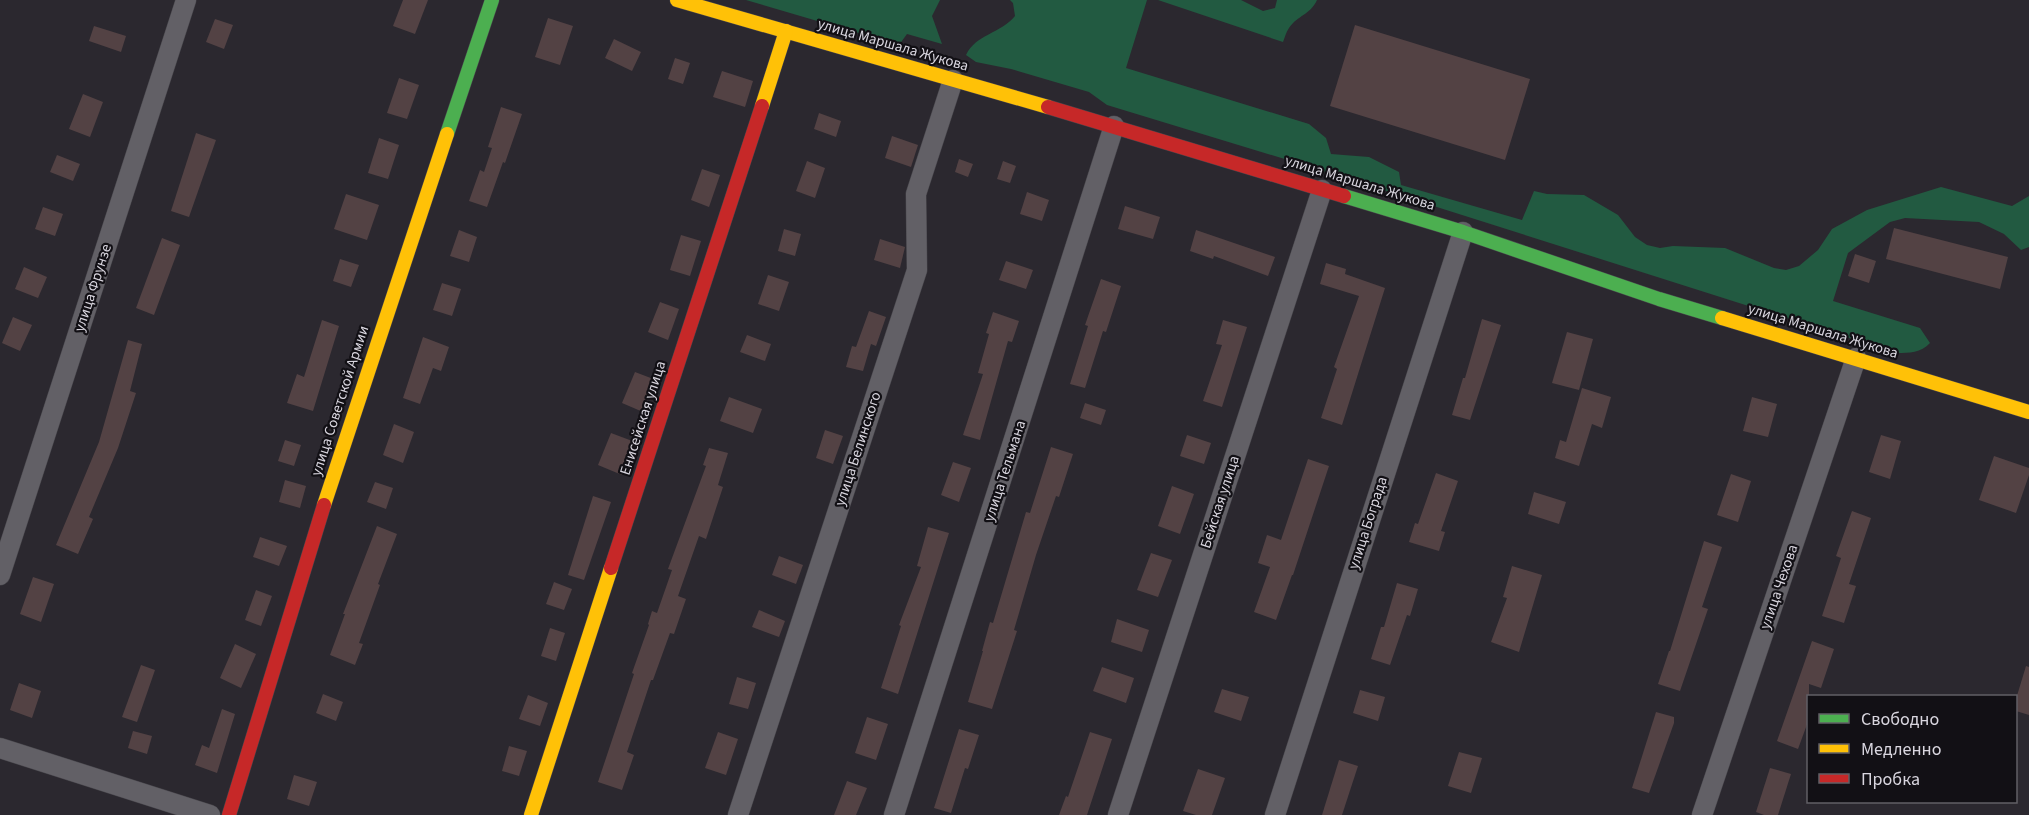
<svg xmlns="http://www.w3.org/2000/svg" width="2029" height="815" viewBox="0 0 2029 815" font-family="'Source Sans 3',sans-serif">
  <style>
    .forest { fill: #225a41 }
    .building { fill: #534244 }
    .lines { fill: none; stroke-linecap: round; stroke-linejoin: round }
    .street-casing { stroke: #47454b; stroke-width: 21 }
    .fast-casing { stroke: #47454b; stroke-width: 15 }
    .slow-casing { stroke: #47454b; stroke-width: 15 }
    .jam-casing { stroke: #47454b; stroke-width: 15 }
    .street { stroke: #626066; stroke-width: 20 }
    .fast { stroke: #4caf50; stroke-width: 14 }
    .slow { stroke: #ffc107; stroke-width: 14 }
    .jam { stroke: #c62828; stroke-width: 14 }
    .labels { text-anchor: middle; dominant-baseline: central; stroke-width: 4.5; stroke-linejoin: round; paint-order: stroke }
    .street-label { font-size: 15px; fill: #d9d6df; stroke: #121015 }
  </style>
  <rect width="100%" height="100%" fill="#2b282f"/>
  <g class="forest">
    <polygon points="746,0 940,0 932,16 942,44 907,34 899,45"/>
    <path d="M1010,0H1147L1126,68L1309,124L1326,138L1331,154L1369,157L1399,172L1401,185L1522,220L1534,191L1547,194L1584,195L1618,215L1635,237L1647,245L1660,248L1673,246L1725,248L1774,268L1786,270L1799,266L1818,250L1832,229L1867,210L1941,187L2012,206L2029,196V247L2021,250L2004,234L1979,222L1905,218L1890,222L1848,253L1833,301L1920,328L1930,343C1921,353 1909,353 1897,353L1301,164L1107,105L1089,92L1011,69L976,62L966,55C976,34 1000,34 1015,16L1013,3Z"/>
    <path d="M1158,0H1241L1263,11L1275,8L1277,0H1317C1310,15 1298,15 1289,28C1286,32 1285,37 1283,42Z"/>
  </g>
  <g class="building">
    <polygon points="403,0 428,0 415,34 393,26"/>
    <polygon points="548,18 573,26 560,65 535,57"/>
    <polygon points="215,19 233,25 224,49 206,42"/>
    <polygon points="1355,25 1530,79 1505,160 1330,106"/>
    <polygon points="94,26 126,36 121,52 89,41"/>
    <polygon points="614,39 641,52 632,71 605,58"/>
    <polygon points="675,58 690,63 683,84 668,79"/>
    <polygon points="722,71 753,81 745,107 713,97"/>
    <polygon points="399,78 419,85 407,119 387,113"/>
    <polygon points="83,94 103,102 90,137 69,129"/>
    <polygon points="501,107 522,114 505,163 503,162 487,207 469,201 480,170 484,172 492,148 488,147"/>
    <polygon points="819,113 841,121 836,137 814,129"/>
    <polygon points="196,133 216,140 189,217 171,211"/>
    <polygon points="892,136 918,145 911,167 885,158"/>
    <polygon points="379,138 399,145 388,179 368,173"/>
    <polygon points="57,155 80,164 73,181 50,172"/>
    <polygon points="959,159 973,164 968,177 955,172"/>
    <polygon points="807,161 825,168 815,198 796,191"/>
    <polygon points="1003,161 1016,166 1010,183 997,179"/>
    <polygon points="702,169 720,175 709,207 691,200"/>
    <polygon points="1027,192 1049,200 1042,221 1020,214"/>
    <polygon points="346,194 379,205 367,240 334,229"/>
    <polygon points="1125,206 1160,217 1153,239 1118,229"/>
    <polygon points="43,207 63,214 55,236 35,229"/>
    <polygon points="1894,228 2008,257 2000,289 1886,259"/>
    <polygon points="784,229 801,234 795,256 778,251"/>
    <polygon points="459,230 477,237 469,262 450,256"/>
    <polygon points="1196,230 1275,257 1268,276 1214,256 1213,259 1190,251"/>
    <polygon points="681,235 701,241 690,276 670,270"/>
    <polygon points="162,238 180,245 154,315 136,308"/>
    <polygon points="880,239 905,247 900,268 874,260"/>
    <polygon points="1855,254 1876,261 1869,283 1848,276"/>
    <polygon points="340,259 359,265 351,287 333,281"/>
    <polygon points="1006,261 1033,270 1026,289 999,280"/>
    <polygon points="1326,263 1346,269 1345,274 1385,288 1342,425 1321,418 1337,369 1334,367 1359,296 1320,284"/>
    <polygon points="24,267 47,277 38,298 15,289"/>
    <polygon points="768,275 789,282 779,311 758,304"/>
    <polygon points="1101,279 1121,286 1106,332 1103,331 1085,388 1070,384 1088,326 1085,325"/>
    <polygon points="442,283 461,289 452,316 433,310"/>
    <polygon points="660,302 679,309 668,340 648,332"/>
    <polygon points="869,311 886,317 876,346 871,344 863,371 846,367 852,346 856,347"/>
    <polygon points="993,312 1019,321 1012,342 1008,341 980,440 963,435 983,374 978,373 989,334 986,333"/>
    <polygon points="13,317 32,325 20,351 2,343"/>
    <polygon points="1482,319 1501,325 1470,420 1452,415 1463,378 1465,378"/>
    <polygon points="322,320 339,326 313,411 287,403 297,374 304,377"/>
    <polygon points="1223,320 1247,327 1222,407 1203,401 1222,345 1216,344"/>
    <polygon points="1567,332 1593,339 1579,390 1552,383"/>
    <polygon points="747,335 771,344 765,361 740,352"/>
    <polygon points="423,337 449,347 441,371 433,368 420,404 403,398"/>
    <polygon points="128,340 142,344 130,391 136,393 118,448 89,517 93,519 78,554 56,545 99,442"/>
    <polygon points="635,372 656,380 643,412 622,403"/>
    <polygon points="1582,388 1611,397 1602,428 1592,424 1579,466 1555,458 1560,440 1566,442"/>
    <polygon points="729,397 762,409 753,433 720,421"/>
    <polygon points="1752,397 1777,404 1768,437 1743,431"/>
    <polygon points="1085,403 1106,410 1101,425 1080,418"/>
    <polygon points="394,424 414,432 403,463 383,455"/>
    <polygon points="825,430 843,436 833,464 816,458"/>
    <polygon points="611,433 635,442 622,475 598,465"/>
    <polygon points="1187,435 1211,443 1204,464 1180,456"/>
    <polygon points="1881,435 1901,441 1890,479 1869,472"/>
    <polygon points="285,440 301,445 294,466 278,461"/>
    <polygon points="1051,447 1073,454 1059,497 1056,496 1036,555 1014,630 1017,631 992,709 968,702 983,651 982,651 990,622 993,623 1026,512 1030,513"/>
    <polygon points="709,448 728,453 718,485 723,487 706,539 699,536 678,596 686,599 674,634 670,633 653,680 651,680 627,752 634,755 622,790 598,782 634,674 632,673 649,625 648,624 652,611 657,613 672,570 668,569 706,466 703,465"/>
    <polygon points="1994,456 2029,468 2029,475 2016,513 1979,500"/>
    <polygon points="1308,459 1329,466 1293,575 1292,575 1276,620 1254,612 1270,567 1258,563 1267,535 1281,540"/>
    <polygon points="953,462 971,468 959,502 941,495"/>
    <polygon points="1436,473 1458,481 1441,531 1445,532 1439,551 1409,542 1415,523 1418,524"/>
    <polygon points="1731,474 1751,481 1738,522 1717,515"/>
    <polygon points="285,480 306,486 300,508 279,502"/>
    <polygon points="375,482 393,488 386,509 367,502"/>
    <polygon points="1172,486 1194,494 1180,534 1158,526"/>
    <polygon points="1534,492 1566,502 1559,524 1528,514"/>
    <polygon points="593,496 611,502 584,580 568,575"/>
    <polygon points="1852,511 1871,518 1849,584 1856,586 1844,623 1822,616 1841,558 1836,556"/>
    <polygon points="377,526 397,534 378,584 380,585 359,643 363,644 355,665 330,655 345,614 343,614"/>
    <polygon points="928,527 949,533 898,694 881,688 901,626 899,625 921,567 917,566"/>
    <polygon points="260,537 287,546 279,566 253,557"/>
    <polygon points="1704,541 1722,547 1702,607 1708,609 1680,691 1658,684 1669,651 1670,651"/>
    <polygon points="1151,553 1172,560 1158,597 1137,590"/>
    <polygon points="779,556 803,565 796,584 772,575"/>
    <polygon points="1512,566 1542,575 1519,652 1491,642 1507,598 1503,597"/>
    <polygon points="33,577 54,584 41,622 20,614"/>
    <polygon points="554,582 572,589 564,610 546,604"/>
    <polygon points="1397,583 1418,589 1410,616 1407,615 1390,665 1371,659 1381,627 1384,627"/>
    <polygon points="256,590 272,596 261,626 245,620"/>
    <polygon points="759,610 785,621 779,637 752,627"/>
    <polygon points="1117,619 1149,630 1142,652 1111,642"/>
    <polygon points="550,628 565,633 556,661 541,656"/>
    <polygon points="1812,641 1834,649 1821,688 1809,684 1809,719 1798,749 1777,741"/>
    <polygon points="235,644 256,654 241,688 220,678"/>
    <polygon points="141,665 155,670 137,722 122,717"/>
    <polygon points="2026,666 2029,667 2029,715 2016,711 2016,699"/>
    <polygon points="1102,667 1134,678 1126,703 1093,691"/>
    <polygon points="737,677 756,683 748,709 729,704"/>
    <polygon points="19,683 41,691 32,718 10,710"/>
    <polygon points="1222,689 1249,697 1241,721 1214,712"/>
    <polygon points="1360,690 1385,697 1378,721 1353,713"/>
    <polygon points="323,694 343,702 336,721 316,713"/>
    <polygon points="528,695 548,703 540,726 519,719"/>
    <polygon points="222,709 235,714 217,773 195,765 202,745 209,748"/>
    <polygon points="1656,712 1674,717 1674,723 1649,793 1632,788"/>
    <polygon points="867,717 888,724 876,760 855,753"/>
    <polygon points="959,729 979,735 968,769 965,768 951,813 934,808"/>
    <polygon points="133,731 152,736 147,754 128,748"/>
    <polygon points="718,732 738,739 726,775 705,768"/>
    <polygon points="1090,732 1112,739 1087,815 1059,815 1066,796 1068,797"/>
    <polygon points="509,746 527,751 519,776 502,771"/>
    <polygon points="1459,752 1482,758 1471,793 1448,786"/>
    <polygon points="1339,760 1358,766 1342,815 1322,815"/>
    <polygon points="1770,768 1791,774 1778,815 1764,815 1756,812"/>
    <polygon points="1198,769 1225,778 1212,815 1196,815 1183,811"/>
    <polygon points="294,775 317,782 309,806 287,799"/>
    <polygon points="847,781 867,788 856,815 834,815"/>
  </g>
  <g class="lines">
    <g class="street-casing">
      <g id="street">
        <polyline points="0,575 186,0"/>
        <polyline points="0,748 210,815"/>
        <polyline points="738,815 917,270 916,194 953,80"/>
        <polyline points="894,815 1114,126"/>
        <polyline points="1118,815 1322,190"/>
        <polyline points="1275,815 1463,232"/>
        <polyline points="1702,815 1856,358"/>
      </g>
    </g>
    <g class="fast-casing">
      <g id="fast">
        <polyline points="447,134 492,0"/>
        <polyline points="1344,196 1463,232 1659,299 1722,318"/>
      </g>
    </g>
    <g class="slow-casing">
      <g id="slow">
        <polyline points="677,0 1048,107"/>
        <polyline points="762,106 786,31"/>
        <polyline points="1722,318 2029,412"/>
        <polyline points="324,505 447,134"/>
        <polyline points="531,815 611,568"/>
      </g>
    </g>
    <g class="jam-casing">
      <g id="jam">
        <polyline points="1048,107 1344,196"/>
        <polyline points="611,568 762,106"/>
        <polyline points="229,815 324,505"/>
      </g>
    </g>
    <use href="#street" class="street"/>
    <use href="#fast" class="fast"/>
    <use href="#slow" class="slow"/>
    <use href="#jam" class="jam"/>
  </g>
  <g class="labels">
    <g class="street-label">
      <text transform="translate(893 45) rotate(16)">улица Маршала Жукова</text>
      <text transform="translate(1360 183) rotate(17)">улица Маршала Жукова</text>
      <text transform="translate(93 288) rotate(-72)">улица Фрунзе</text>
      <text transform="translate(1823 331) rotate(17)">улица Маршала Жукова</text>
      <text transform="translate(340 401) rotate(-72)">улица Советской Армии</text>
      <text transform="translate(643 418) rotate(-72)">Енисейская улица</text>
      <text transform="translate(858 449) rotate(-72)">улица Белинского</text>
      <text transform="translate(1005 471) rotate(-72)">улица Тельмана</text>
      <text transform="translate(1220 502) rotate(-72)">Бейская улица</text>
      <text transform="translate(1368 523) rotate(-72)">улица Бограда</text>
      <text transform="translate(1779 587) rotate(-71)">улица Чехова</text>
    </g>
  </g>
  <rect x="1807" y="695" width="210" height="108" fill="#121015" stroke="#625f66" stroke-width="1.5"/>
  <rect x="1819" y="714" width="30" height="9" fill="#4caf50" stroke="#625f66" stroke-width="1.5"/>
  <text x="1861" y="725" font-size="18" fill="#d9d6df">Свободно</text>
  <rect x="1819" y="744" width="30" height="9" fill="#ffc107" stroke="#625f66" stroke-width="1.5"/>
  <text x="1861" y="755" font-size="18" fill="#d9d6df">Медленно</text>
  <rect x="1819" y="774" width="30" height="9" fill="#c62828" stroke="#625f66" stroke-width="1.5"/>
  <text x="1861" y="785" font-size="18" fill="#d9d6df">Пробка</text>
</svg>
